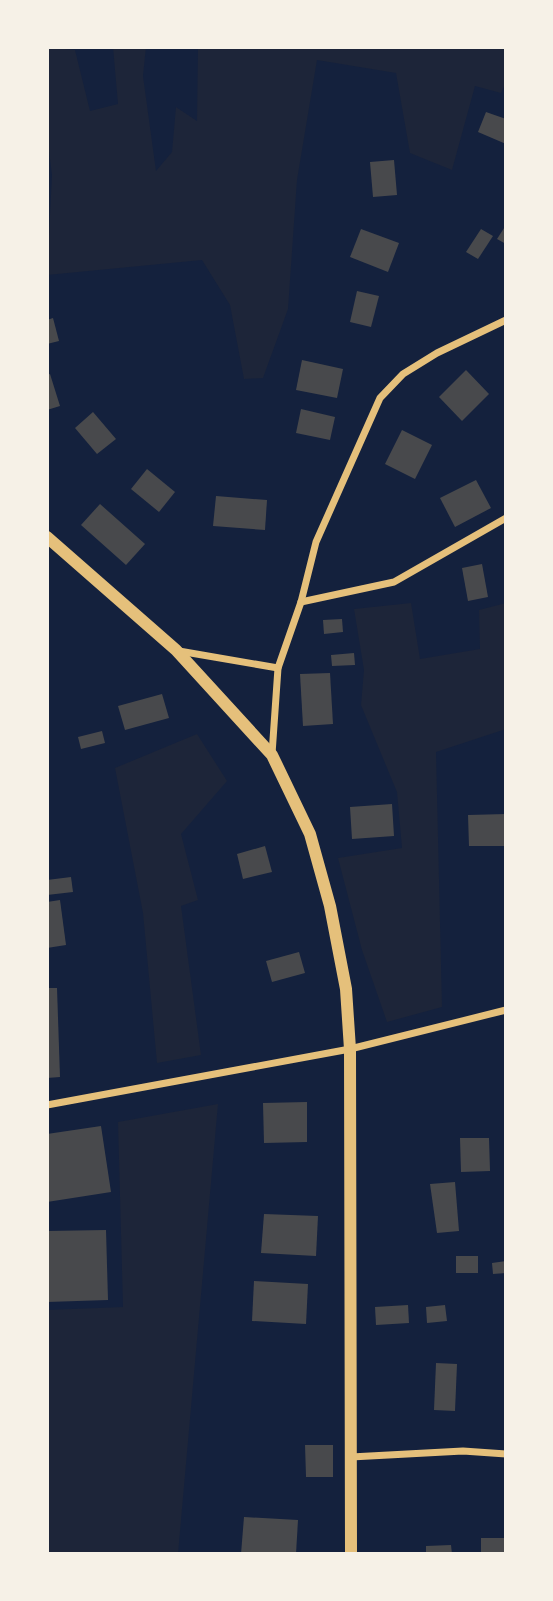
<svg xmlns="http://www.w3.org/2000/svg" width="553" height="1601" viewBox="0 0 553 1601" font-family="'Alegreya Sans',sans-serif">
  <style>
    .green { fill: #1d2539 }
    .building { fill: #48494c }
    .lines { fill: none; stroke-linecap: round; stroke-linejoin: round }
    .minor { stroke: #e5c07b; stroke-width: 7 }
    .tertiary { stroke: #e5c07b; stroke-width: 12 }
  </style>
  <rect width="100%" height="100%" fill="#14213d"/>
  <g class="green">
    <polygon points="47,47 75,50 90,111 118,104 113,47 146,47 143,76 156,171 172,152 176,107 197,121 198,47 506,47 506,82 501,93 475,86 452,170 410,153 396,73 317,60 297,180 288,309 263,378 244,379 230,305 202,260 47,275 52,175 47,136"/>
    <polygon points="411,603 420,659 480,649 479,610 506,603 506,729 436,752 442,1007 387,1022 362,950 338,858 402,848 397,792 361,705 364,670 354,609"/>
    <polygon points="197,734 227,781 181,834 198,900 181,906 201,1055 157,1063 143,913 115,768"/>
    <polygon points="218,1104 178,1554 47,1554 47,1310 123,1307 118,1122"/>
  </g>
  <g class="building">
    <polygon points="486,112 506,119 506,144 478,132"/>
    <polygon points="394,160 397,195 373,197 370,162"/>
    <polygon points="506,225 506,244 497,239"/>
    <polygon points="361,229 399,243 388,272 350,257"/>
    <polygon points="481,229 493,236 478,259 466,252"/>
    <polygon points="357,291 379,296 371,327 350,322"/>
    <polygon points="53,318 59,341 47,344 47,320"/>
    <polygon points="302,360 343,369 337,398 296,390"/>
    <polygon points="466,370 489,394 462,421 439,397"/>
    <polygon points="50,374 60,406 47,410 47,375"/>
    <polygon points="301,409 335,417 330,440 296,433"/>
    <polygon points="93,412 116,439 97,454 75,428"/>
    <polygon points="402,430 432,445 415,479 385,464"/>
    <polygon points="147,469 175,492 159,512 131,489"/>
    <polygon points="476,480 491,508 455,527 440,498"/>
    <polygon points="216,496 267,500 265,530 213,526"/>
    <polygon points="100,504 145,544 126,565 81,525"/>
    <polygon points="482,564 488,597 468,601 462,568"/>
    <polygon points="342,619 343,632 324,634 323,620"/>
    <polygon points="354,653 355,665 332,666 331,655"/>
    <polygon points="330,673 333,724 303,726 300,674"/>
    <polygon points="162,694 169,718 125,730 118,706"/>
    <polygon points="102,731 105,743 81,749 78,737"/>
    <polygon points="392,804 394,836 352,839 350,807"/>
    <polygon points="506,814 506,846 469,846 468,815"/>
    <polygon points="265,846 272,872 243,879 237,854"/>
    <polygon points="71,877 73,892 47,895 47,880"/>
    <polygon points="60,900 66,945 47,948 47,902"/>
    <polygon points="299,952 305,973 272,982 266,961"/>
    <polygon points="47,988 57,988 60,1077 47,1078"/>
    <polygon points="307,1102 307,1142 264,1143 263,1103"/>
    <polygon points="101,1126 111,1192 47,1202 47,1134"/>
    <polygon points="460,1138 489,1138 490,1171 461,1172"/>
    <polygon points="455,1182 459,1231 437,1233 430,1184"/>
    <polygon points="264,1214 318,1216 316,1256 261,1253"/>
    <polygon points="106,1230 108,1300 47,1302 47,1231"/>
    <rect x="456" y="1256" width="22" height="17"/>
    <polygon points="506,1261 506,1273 493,1274 492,1263"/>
    <polygon points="254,1281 308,1284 306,1324 252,1321"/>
    <polygon points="408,1305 409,1323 376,1325 375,1307"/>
    <polygon points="445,1305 447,1321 427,1323 426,1307"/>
    <polygon points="436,1363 457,1364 455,1411 434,1410"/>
    <polygon points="305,1445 333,1445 333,1477 306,1477"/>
    <polygon points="244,1517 298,1520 296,1554 241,1554"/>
    <rect x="481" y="1538" width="24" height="16"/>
    <polygon points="451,1545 452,1554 426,1554 426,1546"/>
  </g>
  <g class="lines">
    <g class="minor">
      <polyline points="301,602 394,582 506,518"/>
      <polyline points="179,651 278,668"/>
      <polyline points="272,754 278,668 301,602 316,542 380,398 403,374 437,353 506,320"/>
      <polyline points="47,1105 350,1049 506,1010"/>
      <polyline points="351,1457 463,1451 506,1454"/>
    </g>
    <polyline class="tertiary" points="47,537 176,650 272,755 310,834 330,906 346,989 350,1049 351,1554"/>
  </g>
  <rect width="553" height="1601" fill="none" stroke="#f6f1e7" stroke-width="98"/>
</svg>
